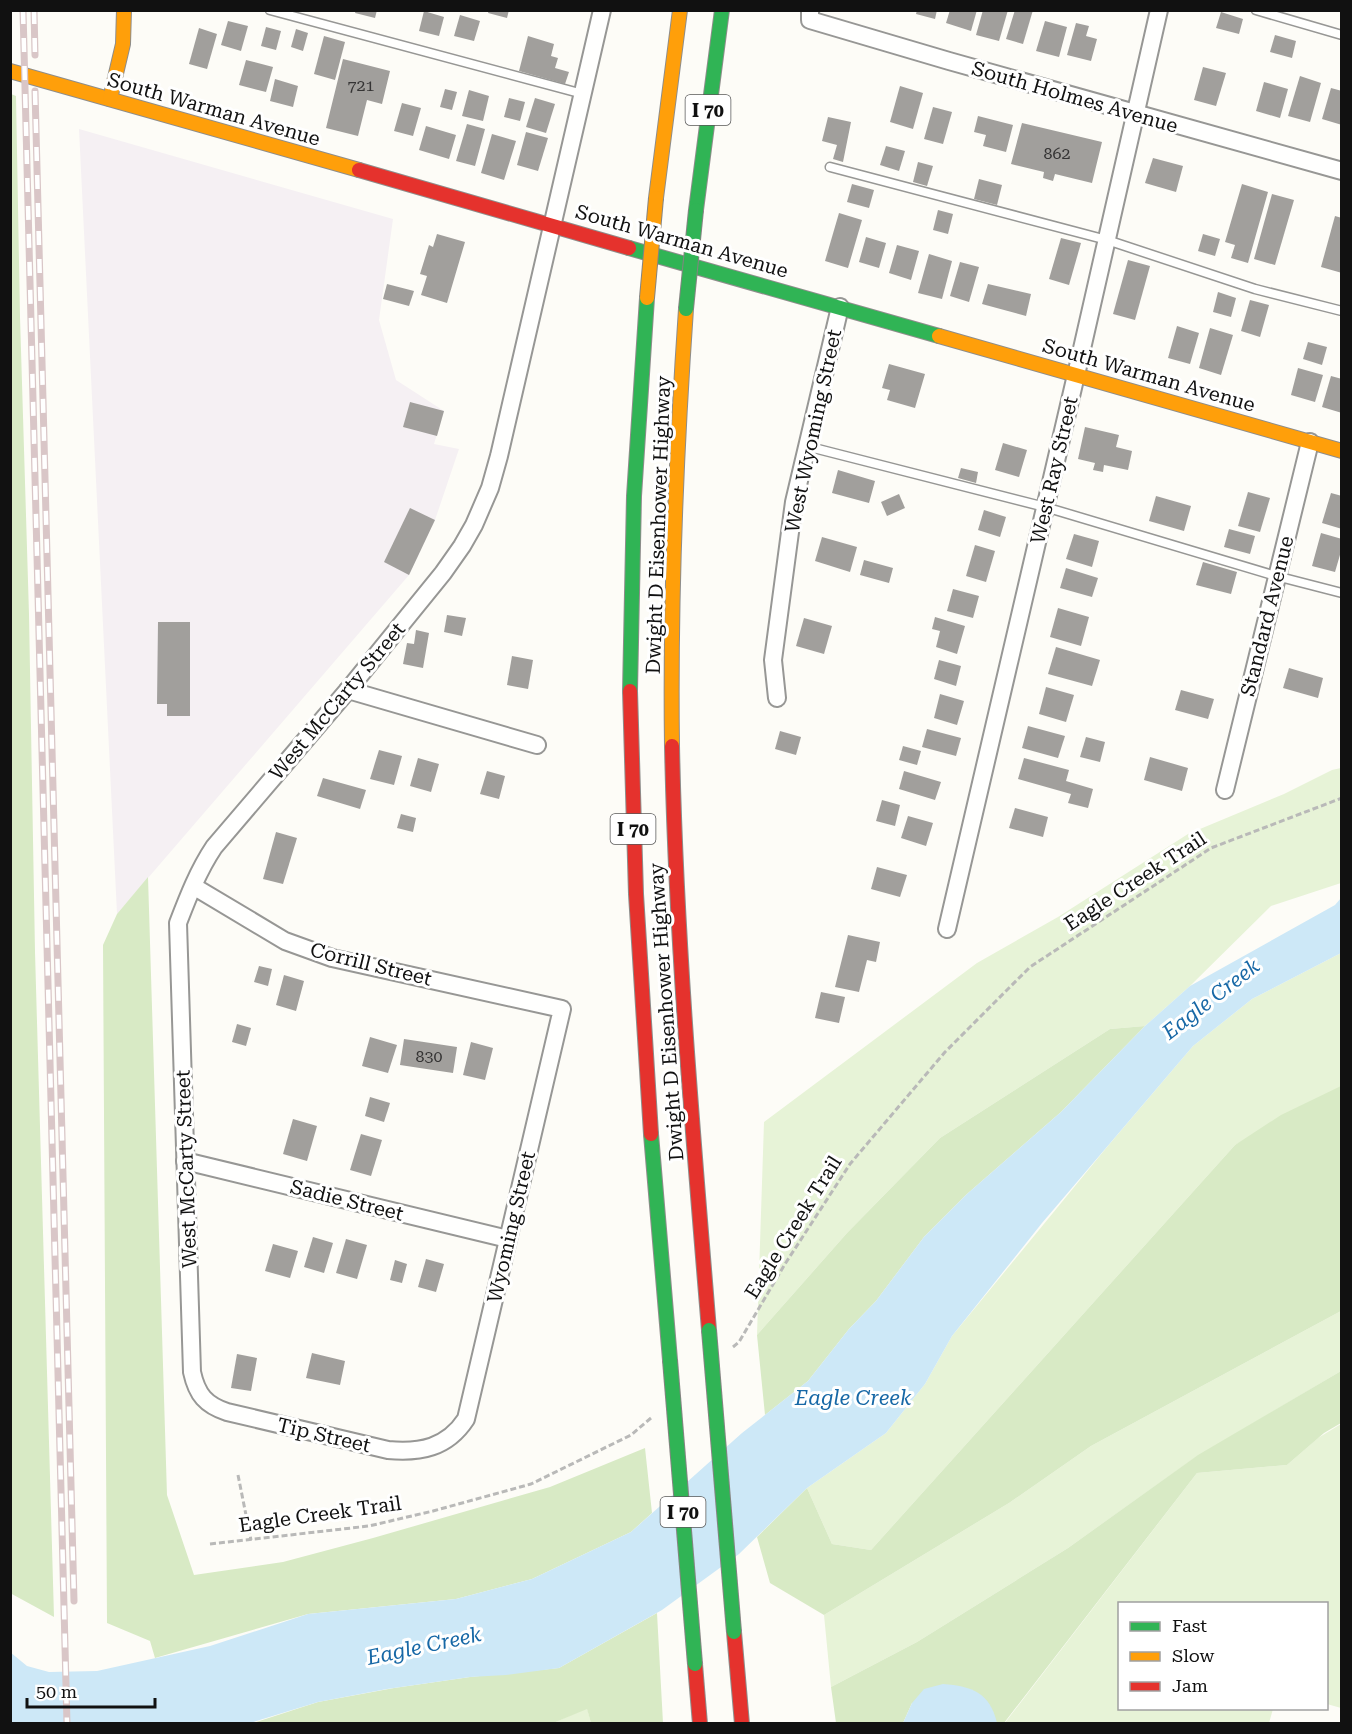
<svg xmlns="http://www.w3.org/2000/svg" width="1352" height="1734" viewBox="0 0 1352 1734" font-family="'Roboto Serif',serif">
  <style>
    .industrial { fill: #f5f0f3 }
    .green { fill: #e7f3d7 }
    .forest { fill: #d8eac5 }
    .water { fill: #cde8f7 }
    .building { fill: #a19f9c }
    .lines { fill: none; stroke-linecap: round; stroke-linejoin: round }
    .lane-casing { stroke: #979795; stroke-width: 11 }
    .street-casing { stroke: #979795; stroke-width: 20 }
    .fast-casing { stroke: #8e8d8b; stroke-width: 16 }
    .slow-casing { stroke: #8e8d8b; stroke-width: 16 }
    .jam-casing { stroke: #8e8d8b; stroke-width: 16 }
    .path { stroke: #b9b9b8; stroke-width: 3; stroke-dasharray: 6 3; stroke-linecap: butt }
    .lane { stroke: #fffffe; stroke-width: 8 }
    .street { stroke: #fffffe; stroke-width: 16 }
    .fast { stroke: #30b455; stroke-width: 14 }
    .slow { stroke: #ff9f0a; stroke-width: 14 }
    .jam { stroke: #e5322d; stroke-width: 14 }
    .rail-casing { stroke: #d9c6c7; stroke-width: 7 }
    .rail { stroke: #fff; stroke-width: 4.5; stroke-dasharray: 14; stroke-linecap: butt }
    .fast-bridge-casing { stroke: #858482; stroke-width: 16; stroke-linecap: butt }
    .slow-bridge-casing { stroke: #858482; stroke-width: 16; stroke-linecap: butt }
    .fast-bridge { stroke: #30b455; stroke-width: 14 }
    .slow-bridge { stroke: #ff9f0a; stroke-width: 14 }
    .labels { text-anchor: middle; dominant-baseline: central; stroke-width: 6; stroke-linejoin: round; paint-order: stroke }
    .number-label { font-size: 16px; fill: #353434 }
    .shield { fill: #fff; stroke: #585858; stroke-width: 1.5 }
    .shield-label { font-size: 18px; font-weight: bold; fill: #111 }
    .street-label { font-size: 20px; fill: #111; stroke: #fff }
    .water-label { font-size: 21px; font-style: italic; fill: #1768a6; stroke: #fff }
  </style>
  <rect width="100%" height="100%" fill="#fdfcf7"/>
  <polygon class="industrial" points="79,129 393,219 379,320 396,380 444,411 434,444 459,449 435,520 409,575 117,914"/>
  <g class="green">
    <polygon points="1341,768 1341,883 1271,906 1190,986 1145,1026 1110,1029 940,1138 847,1233 757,1335 764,1122 977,963 1058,917 1188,834 1284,794 1332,770"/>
    <polygon points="1341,953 1341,1087 1235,1145 871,1550 832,1544 807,1488 886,1433 925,1384 952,1336 1107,1147 1193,1046 1252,999"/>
    <polygon points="1341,1311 1341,1371 1193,1459 1068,1548 917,1642 831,1687 824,1615 1009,1503 1091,1446"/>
    <polygon points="1341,1424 1341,1708 1327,1704 1326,1604 1120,1604 1120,1708 1273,1709 1269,1723 1004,1724 1197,1473 1287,1465 1318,1438"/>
    <polygon points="587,1708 591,1723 551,1724"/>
  </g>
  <g class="forest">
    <polygon points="11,94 16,96 20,317 29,614 35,952 54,1617 10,1593"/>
    <polygon points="148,877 167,1495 194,1575 283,1562 373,1538 550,1487 645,1448 652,1513 631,1532 532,1579 456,1599 308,1614 155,1658 150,1641 107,1623 103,945 117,914"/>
    <polygon points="1145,1026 1061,1112 967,1194 924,1237 876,1301 849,1329 808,1381 765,1415 757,1335 847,1233 940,1138 1110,1029"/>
    <polygon points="1341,1086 1341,1311 1091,1446 1009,1503 824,1615 770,1583 757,1537 807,1488 832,1544 871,1550 1235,1145 1281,1115"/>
    <polygon points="1341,1371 1341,1423 1324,1433 1287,1465 1197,1473 1004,1723 996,1723 912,1703 903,1723 836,1723 831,1687 917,1642 1068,1548 1198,1455"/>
    <polygon points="657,1613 663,1723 591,1723 587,1709 551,1724 250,1724 318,1702 394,1688 470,1677 559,1668"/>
  </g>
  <g class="water">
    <polygon points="1341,898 1341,953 1252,999 1193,1046 1042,1223 952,1336 925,1384 886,1433 807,1488 739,1554 662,1610 559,1668 506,1675 470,1677 387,1689 318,1702 250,1723 11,1724 10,1652 27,1666 49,1672 97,1671 210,1646 308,1614 456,1599 532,1579 631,1532 742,1433 808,1381 849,1329 876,1301 924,1237 967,1194 1061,1112 1145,1026 1190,986 1335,905"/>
    <path d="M943,1684C972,1686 990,1693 997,1723H903L912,1703L924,1689Z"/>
  </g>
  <g class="building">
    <polygon points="356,10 377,10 375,18 355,13"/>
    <polygon points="489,10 509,10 507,18 488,13"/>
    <polygon points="917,10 937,10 935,19 916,14"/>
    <polygon points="950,10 977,10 971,31 946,23"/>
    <polygon points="983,10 1008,10 999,41 976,35"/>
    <polygon points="1015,10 1033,10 1023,44 1006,39"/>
    <polygon points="424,11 444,17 439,36 419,31"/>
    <polygon points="1221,12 1243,19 1239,34 1216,28"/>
    <polygon points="460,15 480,21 474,41 454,36"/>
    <polygon points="228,21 248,26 241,51 221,45"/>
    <polygon points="1045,21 1067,27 1059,57 1036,51"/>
    <polygon points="1076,23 1089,26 1086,36 1097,39 1091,61 1067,55"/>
    <polygon points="266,27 281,31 276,50 261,46"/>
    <polygon points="199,28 217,34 207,69 189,64"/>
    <polygon points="296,29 308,33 303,51 291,47"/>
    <polygon points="1275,35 1296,41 1292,58 1270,52"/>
    <polygon points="324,36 345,42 335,80 314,74"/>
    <polygon points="528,36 554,44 551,56 558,58 555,68 569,72 565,84 519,71"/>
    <polygon points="343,59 390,71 382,104 367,100 358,136 326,128"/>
    <polygon points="246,60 273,67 266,92 239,85"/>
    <polygon points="1203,67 1226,73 1216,106 1194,100"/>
    <polygon points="1300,76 1321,83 1310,122 1288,116"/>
    <polygon points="275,79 298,86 293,107 270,101"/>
    <polygon points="1264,82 1288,89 1280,118 1256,111"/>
    <polygon points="900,86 923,93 913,129 890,122"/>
    <polygon points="1331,88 1342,91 1342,125 1322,119"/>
    <polygon points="445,89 457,92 452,110 440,107"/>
    <polygon points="469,90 489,96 483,121 462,116"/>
    <polygon points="509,98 525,102 520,121 504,117"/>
    <polygon points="535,98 555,104 546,133 526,127"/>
    <polygon points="402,103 421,108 413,136 394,131"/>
    <polygon points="933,107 952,112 943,144 924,139"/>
    <polygon points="978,116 1013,125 1006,152 983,146 986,135 974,132"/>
    <polygon points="828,117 851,122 843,162 833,159 837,145 822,141"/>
    <polygon points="1022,123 1102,142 1092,183 1055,174 1053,181 1043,178 1044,172 1011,164"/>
    <polygon points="467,124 485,129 475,166 456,161"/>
    <polygon points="426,126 456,135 449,159 419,150"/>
    <polygon points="526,132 548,138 538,171 517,165"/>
    <polygon points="492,134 516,141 504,180 481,173"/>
    <polygon points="886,146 905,151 899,171 880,165"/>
    <polygon points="1153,158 1183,166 1176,192 1145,183"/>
    <polygon points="918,162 933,166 927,186 913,182"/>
    <polygon points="979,179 1002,185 997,205 974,199"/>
    <polygon points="852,184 874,190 869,208 847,202"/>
    <polygon points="1242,184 1268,192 1248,263 1231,258 1235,245 1225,242"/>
    <polygon points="1272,194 1294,200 1275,265 1254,259"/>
    <polygon points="938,210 953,214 948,234 933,230"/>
    <polygon points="839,213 862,220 848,268 825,261"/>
    <polygon points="1335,216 1342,218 1342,273 1321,267"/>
    <polygon points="437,234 465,242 447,303 421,295 427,276 420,274 429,245 433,247"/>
    <polygon points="1203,234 1220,239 1215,256 1198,251"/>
    <polygon points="866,237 886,243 879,268 859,262"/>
    <polygon points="1061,238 1081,243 1069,285 1049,279"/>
    <polygon points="897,245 919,251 911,280 889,273"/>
    <polygon points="929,254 952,261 942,299 918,293"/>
    <polygon points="1128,260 1150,266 1135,320 1113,314"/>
    <polygon points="960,262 979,267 969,302 950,296"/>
    <polygon points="387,284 414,291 409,306 383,299"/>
    <polygon points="988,284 1031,294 1026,316 982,304"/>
    <polygon points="1218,292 1236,298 1231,317 1213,312"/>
    <polygon points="1250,300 1269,305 1260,337 1241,331"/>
    <polygon points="1177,326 1199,333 1190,364 1168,358"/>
    <polygon points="1210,328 1233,335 1221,375 1199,368"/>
    <polygon points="1308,342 1327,347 1322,365 1303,359"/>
    <polygon points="889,364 925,374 915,408 887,400 890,390 882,388"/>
    <polygon points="1298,368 1323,375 1315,402 1291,395"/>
    <polygon points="1331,376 1342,379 1342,413 1322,407"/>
    <polygon points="410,402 444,411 437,436 403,427"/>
    <polygon points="1085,427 1119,435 1116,447 1132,451 1128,470 1104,465 1103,472 1093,470 1095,463 1078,459"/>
    <polygon points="1003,443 1027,450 1019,477 995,470"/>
    <polygon points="961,468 978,472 976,483 958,478"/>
    <polygon points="838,470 875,481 869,503 832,493"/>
    <polygon points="1248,492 1270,498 1260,532 1238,526"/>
    <polygon points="1331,493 1342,496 1342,529 1322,523"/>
    <polygon points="899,494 905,508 887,516 881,502"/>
    <polygon points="1156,496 1191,506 1184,531 1149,521"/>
    <polygon points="410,508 435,520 409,575 384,562"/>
    <polygon points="984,510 1006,517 1000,537 978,530"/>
    <polygon points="1229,529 1255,536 1250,554 1224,547"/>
    <polygon points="1321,533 1342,539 1342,548 1335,572 1312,566"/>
    <polygon points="1074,534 1099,541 1092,567 1066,559"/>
    <polygon points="822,537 857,547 850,572 815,561"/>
    <polygon points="975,545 995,551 986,582 966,576"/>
    <polygon points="864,560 893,568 889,583 860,575"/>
    <polygon points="1203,562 1237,572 1231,594 1196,585"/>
    <polygon points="1066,568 1098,578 1092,597 1060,588"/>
    <polygon points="953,589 979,596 973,618 947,611"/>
    <polygon points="1058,608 1089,617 1081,646 1050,637"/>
    <polygon points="447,615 466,618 462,636 444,632"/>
    <polygon points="935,617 965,626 957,654 936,647 940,631 932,629"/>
    <polygon points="804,618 832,626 824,654 796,646"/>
    <polygon points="158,622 190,622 190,716 167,716 167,704 157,704"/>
    <polygon points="416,630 429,633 423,668 403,664 407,643 414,644"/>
    <polygon points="1056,647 1100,660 1092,686 1048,674"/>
    <polygon points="512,656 533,660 528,689 507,685"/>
    <polygon points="939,660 961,666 956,686 934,679"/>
    <polygon points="1289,668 1323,678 1318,698 1283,688"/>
    <polygon points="1046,687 1074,695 1066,722 1039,714"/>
    <polygon points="1181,690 1214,699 1208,719 1175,710"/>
    <polygon points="940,694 964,701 957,725 934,718"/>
    <polygon points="1028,726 1065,736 1058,758 1022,748"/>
    <polygon points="927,729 961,738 956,756 922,747"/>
    <polygon points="780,731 801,737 796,755 775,749"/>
    <polygon points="1086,737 1105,742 1100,762 1080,757"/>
    <polygon points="903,746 921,751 917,765 899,760"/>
    <polygon points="379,750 402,756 394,785 370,779"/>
    <polygon points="1150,757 1188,768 1182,791 1144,780"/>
    <polygon points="418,758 439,764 431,792 410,786"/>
    <polygon points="1024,758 1069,770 1066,781 1093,789 1088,808 1068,803 1071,794 1018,779"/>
    <polygon points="487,771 505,776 499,799 480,794"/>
    <polygon points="904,771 941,782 935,800 899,789"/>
    <polygon points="323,778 366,790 360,809 317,796"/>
    <polygon points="882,800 900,805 895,826 876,821"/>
    <polygon points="1015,808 1048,817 1043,837 1009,828"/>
    <polygon points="401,814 416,818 413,832 397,828"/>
    <polygon points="908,816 933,823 926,846 901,838"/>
    <polygon points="276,832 297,838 283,884 263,879"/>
    <polygon points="877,867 907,875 900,897 871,889"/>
    <polygon points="848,935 880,942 876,962 867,960 859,992 835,987"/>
    <polygon points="259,966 272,969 268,986 254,982"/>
    <polygon points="284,975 304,981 296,1011 276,1005"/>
    <polygon points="821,992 845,997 839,1023 815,1018"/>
    <polygon points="237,1024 251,1028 246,1046 232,1042"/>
    <polygon points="370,1037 397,1045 388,1073 362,1066"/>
    <polygon points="404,1039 457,1047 453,1073 400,1065"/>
    <polygon points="471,1042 493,1048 485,1080 463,1075"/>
    <polygon points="370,1097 390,1103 384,1122 365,1116"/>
    <polygon points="293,1119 317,1126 307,1161 283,1154"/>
    <polygon points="361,1134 382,1140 371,1176 350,1170"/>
    <polygon points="313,1237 333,1243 324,1273 304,1267"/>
    <polygon points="346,1239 367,1245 357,1279 336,1273"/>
    <polygon points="273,1244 298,1251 290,1278 265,1271"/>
    <polygon points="426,1259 444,1264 436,1292 418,1287"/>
    <polygon points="395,1260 407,1264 402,1283 390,1280"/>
    <polygon points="312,1353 345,1361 340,1385 306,1378"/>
    <polygon points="237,1354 257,1358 251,1391 231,1388"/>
  </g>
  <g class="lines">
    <g class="lane-casing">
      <g id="lane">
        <polyline points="270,10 583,94"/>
        <polyline points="1256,10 1342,35"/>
        <polyline points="830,167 1107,240 1255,289 1342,311"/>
        <polyline points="806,446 1045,507 1276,576 1342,593"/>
      </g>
    </g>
    <g class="street-casing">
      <g id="street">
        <polyline points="810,10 810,20 949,61 1342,171"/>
        <polyline points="348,690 537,745"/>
        <polyline points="777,698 773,660 794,502 840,307"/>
        <polyline points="1225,790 1310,442"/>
        <path d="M193,886L285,941L332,958L562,1009L466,1419C447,1448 420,1453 388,1450L227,1412C206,1405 197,1395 192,1372L178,923C188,897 198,871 214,847L348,690L443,573L462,546L474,525L490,488L499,456L602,10"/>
        <polyline points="947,929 1076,375 1159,10"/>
        <polyline points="185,1161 508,1239"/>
      </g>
    </g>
    <g class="fast-casing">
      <g id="fast">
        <polyline points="696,210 722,10"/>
        <polyline points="629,248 939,336"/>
        <polyline points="630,691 634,496 647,298"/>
        <polyline points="651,1134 670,1360"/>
      </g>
    </g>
    <g class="slow-casing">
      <g id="slow">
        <polyline points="10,71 359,170"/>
        <polyline points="110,99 123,44 124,10"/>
        <polyline points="656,198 680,10"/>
        <polyline points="939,336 1342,451"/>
        <path d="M672,746C670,600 676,454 686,309"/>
      </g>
    </g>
    <g class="jam-casing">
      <g id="jam">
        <polyline points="359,170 629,248"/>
        <polyline points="630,691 636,894 651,1134"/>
        <path d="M672,746C676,941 693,1135 709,1330"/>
        <polyline points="734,1632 742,1724"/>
        <polyline points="695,1664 700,1724"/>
      </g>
    </g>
    <g class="path">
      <polyline points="733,1347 739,1342 785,1264 850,1164 945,1052 1030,967 1211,848 1342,798"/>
      <polyline points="238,1475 251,1540"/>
      <polyline points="210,1544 369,1526 433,1511 531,1484 631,1435 651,1418"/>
    </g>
    <use href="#lane" class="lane"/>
    <use href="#street" class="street"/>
    <use href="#fast" class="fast"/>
    <use href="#slow" class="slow"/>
    <use href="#jam" class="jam"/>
    <g class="rail-casing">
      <g id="rail">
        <polyline points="23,10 67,1724"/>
        <polyline points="34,10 35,55"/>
        <polyline points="35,91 74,1601"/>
      </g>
    </g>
    <use href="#rail" class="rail"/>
    <g class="fast-bridge-casing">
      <g id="fast-bridge">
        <polyline points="686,309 696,210"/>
        <polyline points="709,1330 734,1632"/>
        <polyline points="670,1360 695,1664"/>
      </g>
    </g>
    <g class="slow-bridge-casing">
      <polyline id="slow-bridge" points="647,298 656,198"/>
    </g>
    <use href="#fast-bridge" class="fast-bridge"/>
    <use href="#slow-bridge" class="slow-bridge"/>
  </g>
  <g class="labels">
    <g class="number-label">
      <text x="361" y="85">721</text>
      <text x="1057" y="153">862</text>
      <text x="429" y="1056">830</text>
    </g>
    <g class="shield">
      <rect x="685.5" y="95" width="45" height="30" rx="4.5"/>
      <rect x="610.5" y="814" width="45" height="30" rx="4.5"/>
      <rect x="660.5" y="1497" width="45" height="30" rx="4.5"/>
    </g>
    <g class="shield-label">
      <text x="708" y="110">I 70</text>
      <text x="633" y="829">I 70</text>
      <text x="683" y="1512">I 70</text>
    </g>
    <g class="street-label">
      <text transform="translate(1075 97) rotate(16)">South Holmes Avenue</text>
      <text transform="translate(214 109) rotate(16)">South Warman Avenue</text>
      <text transform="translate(682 241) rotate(16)">South Warman Avenue</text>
      <text transform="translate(1149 375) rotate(16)">South Warman Avenue</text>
      <text transform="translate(813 431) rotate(-78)">West Wyoming Street</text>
      <text transform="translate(1054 470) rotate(-77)">West Ray Street</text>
      <text transform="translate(658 525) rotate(-88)">Dwight D Eisenhower Highway</text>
      <text transform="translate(1267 616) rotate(-76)">Standard Avenue</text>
      <text transform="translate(337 701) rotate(-50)">West McCarty Street</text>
      <text transform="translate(1135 881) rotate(-33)">Eagle Creek Trail</text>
      <text transform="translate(371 964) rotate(14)">Corrill Street</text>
      <text transform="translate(666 1012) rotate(-94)">Dwight D Eisenhower Highway</text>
      <text transform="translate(186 1169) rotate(-92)">West McCarty Street</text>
      <text transform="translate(347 1200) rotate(14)">Sadie Street</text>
      <text transform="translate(511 1227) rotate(-77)">Wyoming Street</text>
      <text transform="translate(793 1227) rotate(-58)">Eagle Creek Trail</text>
      <text transform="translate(324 1435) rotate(13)">Tip Street</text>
      <text transform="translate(320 1514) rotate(-8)">Eagle Creek Trail</text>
    </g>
    <g class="water-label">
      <text transform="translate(1211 999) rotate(-38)">Eagle Creek</text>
      <text x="853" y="1398">Eagle Creek</text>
      <text transform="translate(424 1646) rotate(-12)">Eagle Creek</text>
    </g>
  </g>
  <rect width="1352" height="1734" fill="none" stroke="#111111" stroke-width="24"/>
  <rect x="1118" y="1602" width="210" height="108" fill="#ffffff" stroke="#a0a0a0" stroke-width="1.5"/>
  <rect x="1130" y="1622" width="30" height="9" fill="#30b455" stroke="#a0a0a0" stroke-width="1.5"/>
  <text x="1172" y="1632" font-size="18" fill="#111111">Fast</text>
  <rect x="1130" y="1652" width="30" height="9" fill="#ff9f0a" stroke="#a0a0a0" stroke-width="1.5"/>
  <text x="1172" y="1662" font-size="18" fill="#111111">Slow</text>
  <rect x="1130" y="1682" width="30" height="9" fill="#e5322d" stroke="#a0a0a0" stroke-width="1.5"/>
  <text x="1172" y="1692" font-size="18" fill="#111111">Jam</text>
  <path d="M27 1698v9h128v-9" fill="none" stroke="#111111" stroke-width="3"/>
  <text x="36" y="1698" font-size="18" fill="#111111" stroke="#ffffff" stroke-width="4.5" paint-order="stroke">50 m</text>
</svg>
